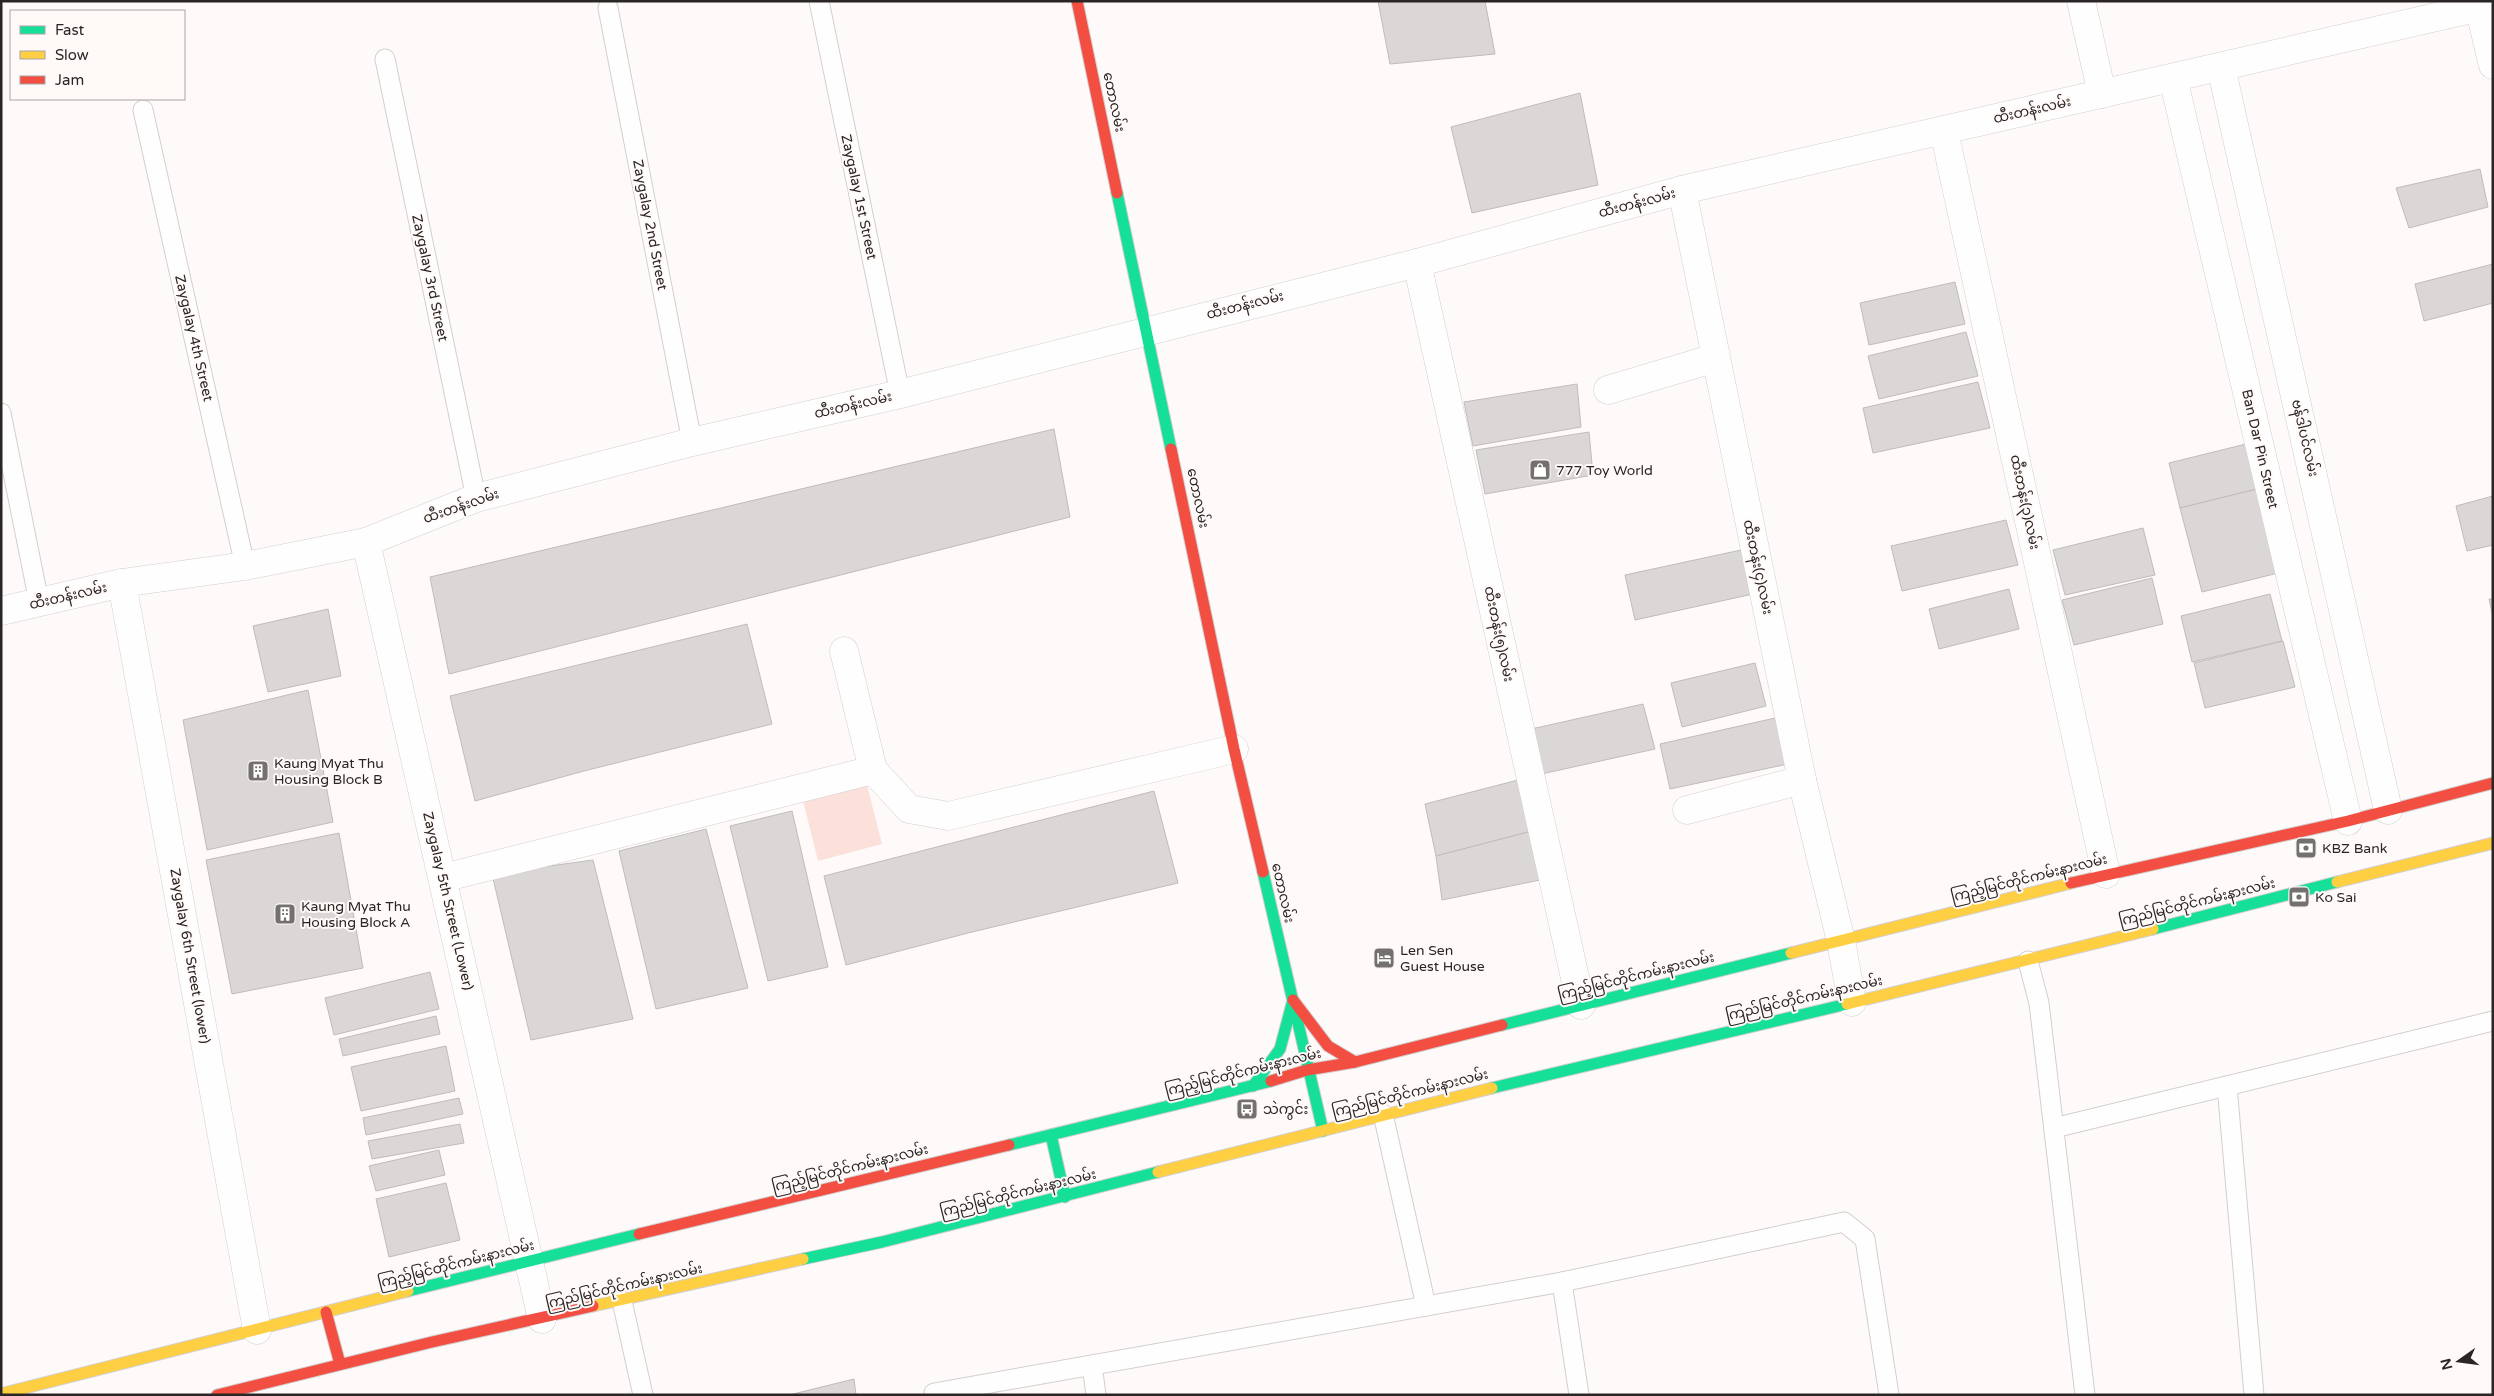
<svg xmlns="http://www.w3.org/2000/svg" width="2494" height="1396" viewBox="0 0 2494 1396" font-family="'Varela Round','Noto Sans Myanmar',sans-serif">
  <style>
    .green { fill: #fbe1da }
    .building { fill: #dbd7d7; stroke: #c0bcbb }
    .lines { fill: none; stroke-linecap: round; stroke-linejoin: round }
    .lane-casing { stroke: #d3cfcf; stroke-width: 21 }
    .street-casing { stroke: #d3cfcf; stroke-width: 29 }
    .fast-casing { stroke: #d3cfcf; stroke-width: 13 }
    .slow-casing { stroke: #d3cfcf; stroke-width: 13 }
    .jam-casing { stroke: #d3cfcf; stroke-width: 13 }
    .lane { stroke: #fffefe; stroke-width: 19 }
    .street { stroke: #fffefe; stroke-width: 28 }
    .fast { stroke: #16e098; stroke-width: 11 }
    .slow { stroke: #ffcf43; stroke-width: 11 }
    .jam { stroke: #f24e42; stroke-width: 11 }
    .labels { text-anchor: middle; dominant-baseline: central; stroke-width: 4; stroke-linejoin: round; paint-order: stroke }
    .street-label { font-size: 14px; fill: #292625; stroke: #fff9f8 }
    .poi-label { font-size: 14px; fill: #292625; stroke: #fff9f8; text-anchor: start }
  </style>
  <rect width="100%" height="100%" fill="#fefaf9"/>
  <polygon class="green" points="867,785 882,844 818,861 803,801"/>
  <g class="building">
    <polygon points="1378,1 1485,1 1495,54 1390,64"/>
    <polygon points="1580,93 1598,185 1472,213 1451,127"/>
    <polygon points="2480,169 2488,207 2409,228 2396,188"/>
    <polygon points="2493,264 2493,303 2424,321 2415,284"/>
    <polygon points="1955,282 1965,324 1869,345 1860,303"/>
    <polygon points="1966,332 1978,376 1879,399 1868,356"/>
    <polygon points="1978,382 1990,428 1873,453 1863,408"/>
    <polygon points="1577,384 1581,427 1473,446 1464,402"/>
    <polygon points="1054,429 1070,517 449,674 430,577"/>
    <polygon points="1589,432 1593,475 1485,494 1476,450"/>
    <polygon points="2246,444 2257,489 2180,508 2169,463"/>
    <polygon points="2257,489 2278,573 2202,592 2180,508"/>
    <polygon points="2493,496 2493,545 2467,551 2456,506"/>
    <polygon points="2006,520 2018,565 1902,591 1891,546"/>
    <polygon points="2143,528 2155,575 2065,595 2053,550"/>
    <polygon points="1741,550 1753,594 1635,620 1625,575"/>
    <polygon points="2152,578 2163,624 2074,645 2062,600"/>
    <polygon points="2009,589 2019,629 1939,649 1929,609"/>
    <polygon points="2270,594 2282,641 2192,662 2181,616"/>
    <polygon points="2489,599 2493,599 2493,617"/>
    <polygon points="328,609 341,676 268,692 253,626"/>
    <polygon points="747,624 772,724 584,771 475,801 450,696"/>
    <polygon points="2283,641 2295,687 2205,708 2194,663"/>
    <polygon points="1755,663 1766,706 1682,727 1671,683"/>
    <polygon points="308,690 333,822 207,850 183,720"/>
    <polygon points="1643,704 1655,749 1537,775 1527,730"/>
    <polygon points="1775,718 1788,764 1670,789 1660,744"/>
    <polygon points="1522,779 1532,831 1436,856 1425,804"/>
    <polygon points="1154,791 1178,883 968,933 846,965 824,876"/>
    <polygon points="792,811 828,967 768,981 730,826"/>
    <polygon points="706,829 748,988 656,1009 619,851"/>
    <polygon points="1532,831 1545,879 1442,900 1436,856"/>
    <polygon points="339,833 363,968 232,994 206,860"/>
    <polygon points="593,860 633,1019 531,1040 492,874"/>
    <polygon points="430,972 439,1009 334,1035 325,998"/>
    <polygon points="436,1016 440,1034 343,1056 339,1039"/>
    <polygon points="446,1046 455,1091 361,1111 351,1067"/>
    <polygon points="459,1098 463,1114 366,1135 363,1118"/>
    <polygon points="460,1124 464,1143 372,1159 368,1141"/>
    <polygon points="439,1150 445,1175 376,1191 369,1166"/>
    <polygon points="446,1183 460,1240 389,1257 376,1199"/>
    <polygon points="854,1379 856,1395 789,1395"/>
  </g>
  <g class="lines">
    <g class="lane-casing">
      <g id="lane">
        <polyline points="819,1 900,394"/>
        <polyline points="608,8 692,442"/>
        <polyline points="385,59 476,498"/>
        <polyline points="143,110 245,566"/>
        <polyline points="1,413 39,602"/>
        <polyline points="2028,961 2039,1003 2085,1395"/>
        <polyline points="2227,1086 2254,1395"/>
        <polyline points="1383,1114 1426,1306"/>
        <polyline points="2054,1128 2493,1021"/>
        <polyline points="1562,1282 1579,1395"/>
        <polyline points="622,1301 643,1395"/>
        <polyline points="1092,1365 1096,1395"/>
        <polyline points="934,1393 1562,1282 1844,1222 1865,1239 1889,1395"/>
      </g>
    </g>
    <g class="street-casing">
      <g id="street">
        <polyline points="2081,1 2102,94"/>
        <polyline points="2479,7 2493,65"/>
        <polyline points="2221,67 2388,810"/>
        <polyline points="2173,78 2348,821"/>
        <polyline points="1944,131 2106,874"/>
        <polyline points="1682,190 1802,780 1841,941 1852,1002"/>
        <polyline points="1417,263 1581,1005"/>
        <polyline points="1608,390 1715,358"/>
        <polyline points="366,542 542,1319"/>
        <polyline points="122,583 257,1330"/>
        <polyline points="1,611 122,583 245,566 366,542 476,498 692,442 900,394 1417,263 1682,190 2493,4"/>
        <polyline points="844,651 873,770"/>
        <polyline points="1687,810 1802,780"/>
        <polyline points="443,878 873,770 909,809 948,816 1234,749"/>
      </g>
    </g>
    <g class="fast-casing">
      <g id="fast">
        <polyline points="1117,193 1171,449"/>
        <polyline points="1263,872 1323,1131"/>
        <polyline points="2153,929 2337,882"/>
        <polyline points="1502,1025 1791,953"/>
        <polyline points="1253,1086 1280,1049 1293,1000"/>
        <polyline points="1492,1088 1847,1004"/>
        <polyline points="1051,1135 1065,1197"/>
        <polyline points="1009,1145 1271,1081"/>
        <polyline points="803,1259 882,1242 1158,1172"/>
        <polyline points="408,1291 639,1234"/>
      </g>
    </g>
    <g class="slow-casing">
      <g id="slow">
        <polyline points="2337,882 2493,843"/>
        <polyline points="1791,953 2071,883"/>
        <polyline points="1847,1004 2153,929"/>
        <polyline points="1158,1172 1492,1088"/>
        <polyline points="593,1306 803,1259"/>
        <polyline points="1,1394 408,1291"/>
      </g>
    </g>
    <g class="jam-casing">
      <g id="jam">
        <polyline points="1077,1 1117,193"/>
        <polyline points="1171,449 1234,749 1263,872"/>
        <polyline points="2071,883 2348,821 2493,783"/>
        <polyline points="1293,1000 1328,1046 1355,1062"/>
        <polyline points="1271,1081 1307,1070 1355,1062 1502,1025"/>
        <polyline points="639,1234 1009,1145"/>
        <polyline points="326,1312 340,1364"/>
        <polyline points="217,1395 432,1342 593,1306"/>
      </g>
    </g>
    <use href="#lane" class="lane"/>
    <use href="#street" class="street"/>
    <use href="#fast" class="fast"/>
    <use href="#slow" class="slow"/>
    <use href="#jam" class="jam"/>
  </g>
  <defs>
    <g id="shop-square" transform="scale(1.125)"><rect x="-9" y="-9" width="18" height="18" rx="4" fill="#74706f" stroke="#fff9f8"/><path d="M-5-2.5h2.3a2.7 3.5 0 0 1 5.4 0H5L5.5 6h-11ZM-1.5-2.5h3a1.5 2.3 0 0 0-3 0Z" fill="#fff"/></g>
    <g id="building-square" transform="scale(1.125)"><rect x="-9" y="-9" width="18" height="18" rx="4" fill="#74706f" stroke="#fff9f8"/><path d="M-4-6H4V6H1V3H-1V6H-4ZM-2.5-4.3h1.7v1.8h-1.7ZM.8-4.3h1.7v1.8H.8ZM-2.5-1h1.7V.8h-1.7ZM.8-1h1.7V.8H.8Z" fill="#fff"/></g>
    <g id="bank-square" transform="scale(1.125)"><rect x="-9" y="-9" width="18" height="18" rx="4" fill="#74706f" stroke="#fff9f8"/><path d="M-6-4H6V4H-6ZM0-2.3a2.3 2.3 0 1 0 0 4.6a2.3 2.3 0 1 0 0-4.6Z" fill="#fff"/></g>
    <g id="hotel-square" transform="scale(1.125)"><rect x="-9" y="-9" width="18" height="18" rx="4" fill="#74706f" stroke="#fff9f8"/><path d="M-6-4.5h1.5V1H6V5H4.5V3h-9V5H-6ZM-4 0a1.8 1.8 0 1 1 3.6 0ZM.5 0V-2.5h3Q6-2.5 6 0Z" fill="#fff"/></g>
    <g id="bus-square" transform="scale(1.125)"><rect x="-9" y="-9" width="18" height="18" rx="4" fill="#74706f" stroke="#fff9f8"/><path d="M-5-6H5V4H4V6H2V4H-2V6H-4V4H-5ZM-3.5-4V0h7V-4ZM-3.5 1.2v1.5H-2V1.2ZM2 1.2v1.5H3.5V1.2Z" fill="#fff"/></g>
  </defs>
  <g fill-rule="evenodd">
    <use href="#shop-square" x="1540" y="470"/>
    <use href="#building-square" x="258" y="771"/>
    <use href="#bank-square" x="2306" y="848"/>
    <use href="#bank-square" x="2299" y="897"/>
    <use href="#building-square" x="285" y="914"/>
    <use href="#hotel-square" x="1384" y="958"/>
    <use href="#bus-square" x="1247" y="1109"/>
  </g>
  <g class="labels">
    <g class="street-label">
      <text transform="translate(1114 102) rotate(78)">တောလမ်း</text>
      <text transform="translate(2032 110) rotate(-13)">ထီးတန်းလမ်း</text>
      <text transform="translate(859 197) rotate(78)">Zaygalay 1st Street</text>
      <text transform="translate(1637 203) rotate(-15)">ထီးတန်းလမ်း</text>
      <text transform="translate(650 225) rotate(79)">Zaygalay 2nd Street</text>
      <text transform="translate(430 278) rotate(78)">Zaygalay 3rd Street</text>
      <text transform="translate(1245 305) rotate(-14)">ထီးတန်းလမ်း</text>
      <text transform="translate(194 338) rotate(77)">Zaygalay 4th Street</text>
      <text transform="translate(853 405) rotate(-13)">ထီးတန်းလမ်း</text>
      <text transform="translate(2305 438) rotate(77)">ဗန်ဒါပင်လမ်း</text>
      <text transform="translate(2260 449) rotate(77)">Ban Dar Pin Street</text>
      <text transform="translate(1198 498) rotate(78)">တောလမ်း</text>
      <text transform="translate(2025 502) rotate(78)">ထီးတန်း(၃)လမ်း</text>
      <text transform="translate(461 506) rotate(-19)">ထီးတန်းလမ်း</text>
      <text transform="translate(1758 567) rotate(78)">ထီးတန်း(၄)လမ်း</text>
      <text transform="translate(68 596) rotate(-13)">ထီးတန်းလမ်း</text>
      <text transform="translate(1499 634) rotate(78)">ထီးတန်း(၅)လမ်း</text>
      <text transform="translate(2029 878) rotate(-14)">ကြည့်မြင်တိုင်ကမ်းနားလမ်း</text>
      <text transform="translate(1283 893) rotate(77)">တောလမ်း</text>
      <text transform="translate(448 901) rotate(77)">Zaygalay 5th Street (Lower)</text>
      <text transform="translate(2197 902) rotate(-14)">ကြည်မြင်တိုင်ကမ်းနားလမ်း</text>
      <text transform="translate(190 956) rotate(80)">Zaygalay 6th Street (lower)</text>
      <text transform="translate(1636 976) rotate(-14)">ကြည့်မြင်တိုင်ကမ်းနားလမ်း</text>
      <text transform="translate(1804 998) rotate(-13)">ကြည်မြင်တိုင်ကမ်းနားလမ်း</text>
      <text transform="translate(1243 1072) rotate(-14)">ကြည့်မြင်တိုင်ကမ်းနားလမ်း</text>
      <text transform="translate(1410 1093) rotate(-14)">ကြည်မြင်တိုင်ကမ်းနားလမ်း</text>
      <text transform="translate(850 1168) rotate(-14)">ကြည့်မြင်တိုင်ကမ်းနားလမ်း</text>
      <text transform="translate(1018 1193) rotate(-14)">ကြည်မြင်တိုင်ကမ်းနားလမ်း</text>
      <text transform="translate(456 1264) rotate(-14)">ကြည့်မြင်တိုင်ကမ်းနားလမ်း</text>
      <text transform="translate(624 1286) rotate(-13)">ကြည်မြင်တိုင်ကမ်းနားလမ်း</text>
    </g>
    <g class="poi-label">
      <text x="1556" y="470">777 Toy World</text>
      <text x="274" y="763">Kaung Myat Thu<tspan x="274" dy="16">Housing Block B</tspan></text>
      <text x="2322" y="848">KBZ Bank</text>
      <text x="2315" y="897">Ko Sai</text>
      <text x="301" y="906">Kaung Myat Thu<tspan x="301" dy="16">Housing Block A</tspan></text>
      <text x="1400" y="950">Len Sen<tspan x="1400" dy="16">Guest House</tspan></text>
      <text x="1263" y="1109">သဲကွင်း</text>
    </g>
  </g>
  <rect width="2494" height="1396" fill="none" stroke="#292625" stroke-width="5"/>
  <rect x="10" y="10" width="175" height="90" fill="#fff9f8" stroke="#a9a5a4"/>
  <rect x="20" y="26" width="25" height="8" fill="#16e098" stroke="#a9a5a4"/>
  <text x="55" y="35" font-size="15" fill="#292625">Fast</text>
  <rect x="20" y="51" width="25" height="8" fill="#ffcf43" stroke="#a9a5a4"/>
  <text x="55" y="60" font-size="15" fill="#292625">Slow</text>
  <rect x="20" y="76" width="25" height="8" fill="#f24e42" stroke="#a9a5a4"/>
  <text x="55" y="85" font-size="15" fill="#292625">Jam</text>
  <g transform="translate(2459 1361) rotate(256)" stroke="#fff9f8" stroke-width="4" paint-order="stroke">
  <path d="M0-4L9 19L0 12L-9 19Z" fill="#292625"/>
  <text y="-8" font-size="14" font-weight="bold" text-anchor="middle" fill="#292625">N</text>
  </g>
</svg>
